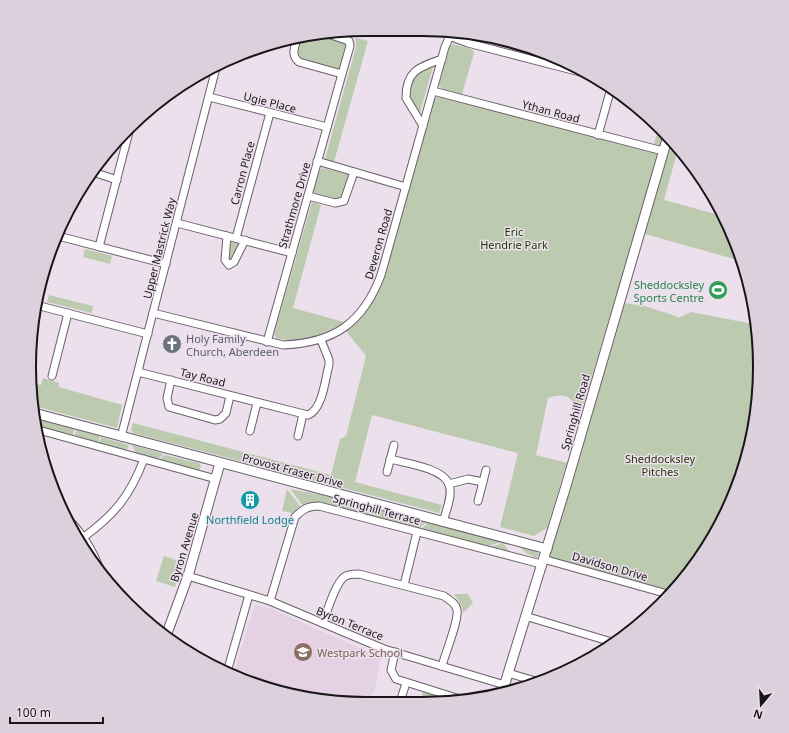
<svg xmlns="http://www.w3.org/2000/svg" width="789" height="733" viewBox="0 0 789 733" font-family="'Noto Sans',sans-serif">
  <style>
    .built { fill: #e4d2e4 }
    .green { fill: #bccbaf }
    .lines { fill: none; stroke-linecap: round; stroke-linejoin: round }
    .minor-casing { stroke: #695e69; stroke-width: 9 }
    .tertiary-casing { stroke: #695e69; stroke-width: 11 }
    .minor { stroke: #fff; stroke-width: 7 }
    .tertiary { stroke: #fff; stroke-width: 9 }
    .labels { text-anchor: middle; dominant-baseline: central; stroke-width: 3; stroke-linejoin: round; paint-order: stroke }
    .street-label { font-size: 11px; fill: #191519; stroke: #ece0ec }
    .park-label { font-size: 11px; fill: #1e3400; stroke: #ece0ec }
    .leisure-label { font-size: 11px; fill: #27864d; stroke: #ece0ec; text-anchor: end }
    .worship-label { font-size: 11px; fill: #5b616d; stroke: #ece0ec; text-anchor: start }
    .culture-label { font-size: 11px; fill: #0d838f; stroke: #ece0ec }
    .education-label { font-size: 11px; fill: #785e54; stroke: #ece0ec; text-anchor: start }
    .rim { fill: none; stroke: #191519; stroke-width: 2 }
  </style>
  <rect width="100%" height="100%" fill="#ece0ec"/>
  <polygon class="built" points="256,605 272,609 381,658 375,689 367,702 322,701 258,686 233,675 254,606"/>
  <g class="green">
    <polygon points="457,32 477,35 475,40 463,37"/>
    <polygon points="302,35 318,35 347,44 347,47 340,70 301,60 298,50"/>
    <polygon points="355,38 368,41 334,162 325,159 356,47"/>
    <polygon points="453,44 472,49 474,53 462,94 442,89 439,85 450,46"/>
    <polygon points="434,63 419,116 408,95 413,76"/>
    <path d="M439,96L659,153L582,409L577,407C569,395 563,393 548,398L536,455L567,463L547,528L534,536L500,527L518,453L372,415L355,482L442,505L439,513L133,433L131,430L133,423L331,475L340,439L346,436L366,356L346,331L369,307L378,291L433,100Z"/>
    <polygon points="659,126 665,132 660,146 654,144"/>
    <polygon points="671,140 678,149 664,200 723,216 734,238 741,261 645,234"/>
    <polygon points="323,168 349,175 344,196 338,201 315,195 313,193 320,170"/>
    <path d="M312,202L321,205L293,308L344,322C324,335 301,342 277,339L274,334Z"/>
    <polygon points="227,241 243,245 234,262 225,260"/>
    <polygon points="85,249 112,256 110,264 83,257"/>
    <polygon points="49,295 93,306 92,313 47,302"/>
    <polygon points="625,303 644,306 676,316 678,318 691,312 753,324 755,317 760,367 753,433 734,496 703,554 684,577 674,579 670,592 552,560 549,555"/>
    <polygon points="43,378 59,383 59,387 122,405 117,428 34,406 32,383 41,385"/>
    <polygon points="34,417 75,428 72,437 35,427"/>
    <polygon points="77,428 100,434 98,444 74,438"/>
    <polygon points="101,437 129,445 126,452 99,444"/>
    <polygon points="132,445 161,453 163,455 156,460 136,454"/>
    <polygon points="165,455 199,463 201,466 199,472 159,460"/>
    <polygon points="287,489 300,506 292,513 282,511"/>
    <polygon points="290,489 323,495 426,522 419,529 310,503 303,506"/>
    <polygon points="428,522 501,542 485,547 421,530"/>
    <polygon points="503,543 511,554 487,548"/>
    <polygon points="519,546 536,550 539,555 536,558 526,553"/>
    <polygon points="164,556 184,563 175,587 156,581"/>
    <polygon points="454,594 468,594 473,603 463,613 462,606"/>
    <polygon points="428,691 441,697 442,695 450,697 452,701 422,704 420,703 423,692"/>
  </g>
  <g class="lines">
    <g class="minor-casing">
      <g id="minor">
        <path d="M298,36C295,46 290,55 299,62L342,74L350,46L349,41L328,34"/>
        <polyline points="449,36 468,43 580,72"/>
        <polyline points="433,91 663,151"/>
        <polyline points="209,97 327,127"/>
        <path d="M423,126L406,98C406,70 420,67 442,59"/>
        <polyline points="598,135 610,92 609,86"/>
        <polyline points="317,161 406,187"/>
        <polyline points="93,172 117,180"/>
        <polyline points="308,196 335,203 344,201 354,172"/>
        <polyline points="177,223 292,253"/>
        <polyline points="58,236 166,264"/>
        <polyline points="227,236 225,260 229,265 234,262 245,240"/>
        <polyline points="236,238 270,113"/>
        <polyline points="99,247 130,128"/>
        <polyline points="36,305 148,334"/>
        <path d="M153,313L283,345C334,343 363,323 381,275L445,47L452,31"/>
        <polyline points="267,342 342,74"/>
        <path d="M138,372L308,415C323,409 325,379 329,365V360L321,340"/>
        <polyline points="52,376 68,313"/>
        <polyline points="171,380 167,398 169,407 215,420 220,419 226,413 230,396"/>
        <polyline points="35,429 216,479"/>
        <polyline points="250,431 257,403"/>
        <polyline points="298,436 303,414"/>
        <polyline points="121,437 217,64"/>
        <path d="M390,459C405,463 444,468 449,485C453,495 446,511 443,522"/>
        <polyline points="387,472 394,445"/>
        <polyline points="449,484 468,479 483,482"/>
        <polyline points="478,501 486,470"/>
        <path d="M67,518C82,533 93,550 100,570"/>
        <path d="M84,537C115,514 130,496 144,459"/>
        <polyline points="543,559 664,593 667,598"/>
        <polyline points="188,576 270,601 384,649 505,685"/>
        <polyline points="404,585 417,532"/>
        <path d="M270,601L295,517C303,509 308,506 319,506L541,564"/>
        <polyline points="525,616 615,643"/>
        <path d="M323,623C327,612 335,584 344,577C348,574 354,574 359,574L444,596C449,600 456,603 457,610C459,620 445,654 442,666"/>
        <polyline points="395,652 391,670 396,679 463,700"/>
        <polyline points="227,672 249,595"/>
        <polyline points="508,673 539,682"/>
        <polyline points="406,683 401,699 413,704"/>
      </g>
    </g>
    <g class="tertiary-casing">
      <g id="tertiary">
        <polyline points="34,413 547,549"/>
        <polyline points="166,636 188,576 220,463"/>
        <polyline points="502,693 566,486 668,136"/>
      </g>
    </g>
    <use href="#minor" class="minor"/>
    <use href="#tertiary" class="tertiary"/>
  </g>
  <defs>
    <g id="stadium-disc" transform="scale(1)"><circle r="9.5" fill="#2e9e5b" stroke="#ece0ec"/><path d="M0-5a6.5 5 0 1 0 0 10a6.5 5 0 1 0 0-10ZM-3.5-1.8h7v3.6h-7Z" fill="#fff"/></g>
    <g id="church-disc" transform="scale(1)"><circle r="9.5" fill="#6b7280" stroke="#ece0ec"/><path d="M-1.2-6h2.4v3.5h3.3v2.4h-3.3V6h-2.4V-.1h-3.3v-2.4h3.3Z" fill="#fff"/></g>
    <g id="building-disc" transform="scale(1)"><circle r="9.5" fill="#0f9aa8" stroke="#ece0ec"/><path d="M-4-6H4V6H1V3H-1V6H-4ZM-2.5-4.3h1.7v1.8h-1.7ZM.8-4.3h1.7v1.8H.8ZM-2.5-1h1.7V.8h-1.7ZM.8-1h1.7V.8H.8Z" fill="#fff"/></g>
    <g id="school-disc" transform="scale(1)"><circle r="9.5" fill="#8d6e63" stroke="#ece0ec"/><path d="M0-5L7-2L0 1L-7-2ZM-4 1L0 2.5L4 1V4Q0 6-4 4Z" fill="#fff"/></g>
  </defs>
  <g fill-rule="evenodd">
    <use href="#stadium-disc" x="718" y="290"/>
    <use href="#church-disc" x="172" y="344"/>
    <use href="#building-disc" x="250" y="500"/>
    <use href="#school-disc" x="303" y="652"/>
  </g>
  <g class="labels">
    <g class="street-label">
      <text transform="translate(270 102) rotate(14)">Ugie Place</text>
      <text transform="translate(551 111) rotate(15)">Ythan Road</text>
      <text transform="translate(242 173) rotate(-75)">Carron Place</text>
      <text transform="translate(294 205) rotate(-74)">Strathmore Drive</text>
      <text transform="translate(378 244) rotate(-74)">Deveron Road</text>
      <text transform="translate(159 248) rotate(-76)">Upper Mastrick Way</text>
      <text transform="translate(203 377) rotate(14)">Tay Road</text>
      <text transform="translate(575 412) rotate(-74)">Springhill Road</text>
      <text transform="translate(293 470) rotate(15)">Provost Fraser Drive</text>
      <text transform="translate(377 509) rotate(15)">Springhill Terrace</text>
      <text transform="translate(184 547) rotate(-73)">Byron Avenue</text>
      <text transform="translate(610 566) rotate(16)">Davidson Drive</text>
      <text transform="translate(350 623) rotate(22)">Byron Terrace</text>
    </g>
    <g class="park-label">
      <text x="514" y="231">Eric<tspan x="514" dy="13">Hendrie Park</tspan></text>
      <text x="660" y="458">Sheddocksley<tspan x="660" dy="13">Pitches</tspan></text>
    </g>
    <g class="leisure-label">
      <text x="704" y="284">Sheddocksley<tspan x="704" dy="13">Sports Centre</tspan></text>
    </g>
    <g class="worship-label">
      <text x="186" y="338">Holy Family<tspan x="186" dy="13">Church, Aberdeen</tspan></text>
    </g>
    <g class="culture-label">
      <text x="250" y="519">Northfield Lodge</text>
    </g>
    <g class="education-label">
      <text x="317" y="652">Westpark School</text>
    </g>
  </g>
  <path d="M0 0H789V733H0ZM366 36H423A330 330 0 0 1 753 366V367A330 330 0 0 1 423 697H366A330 330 0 0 1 36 367V366A330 330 0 0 1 366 36Z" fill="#dbd0db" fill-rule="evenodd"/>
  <path class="rim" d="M366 36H423A330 330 0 0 1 753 366V367A330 330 0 0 1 423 697H366A330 330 0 0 1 36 367V366A330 330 0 0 1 366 36Z"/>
  <g transform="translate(761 705) rotate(198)" stroke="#ece0ec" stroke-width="3" paint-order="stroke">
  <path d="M0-3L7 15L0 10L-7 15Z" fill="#191519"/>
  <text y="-6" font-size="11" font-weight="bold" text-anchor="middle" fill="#191519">N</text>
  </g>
  <path d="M10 717v6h93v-6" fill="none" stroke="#191519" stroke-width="2"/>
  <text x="16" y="717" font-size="12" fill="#191519" stroke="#ece0ec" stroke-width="3" paint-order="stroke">100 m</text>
</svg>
